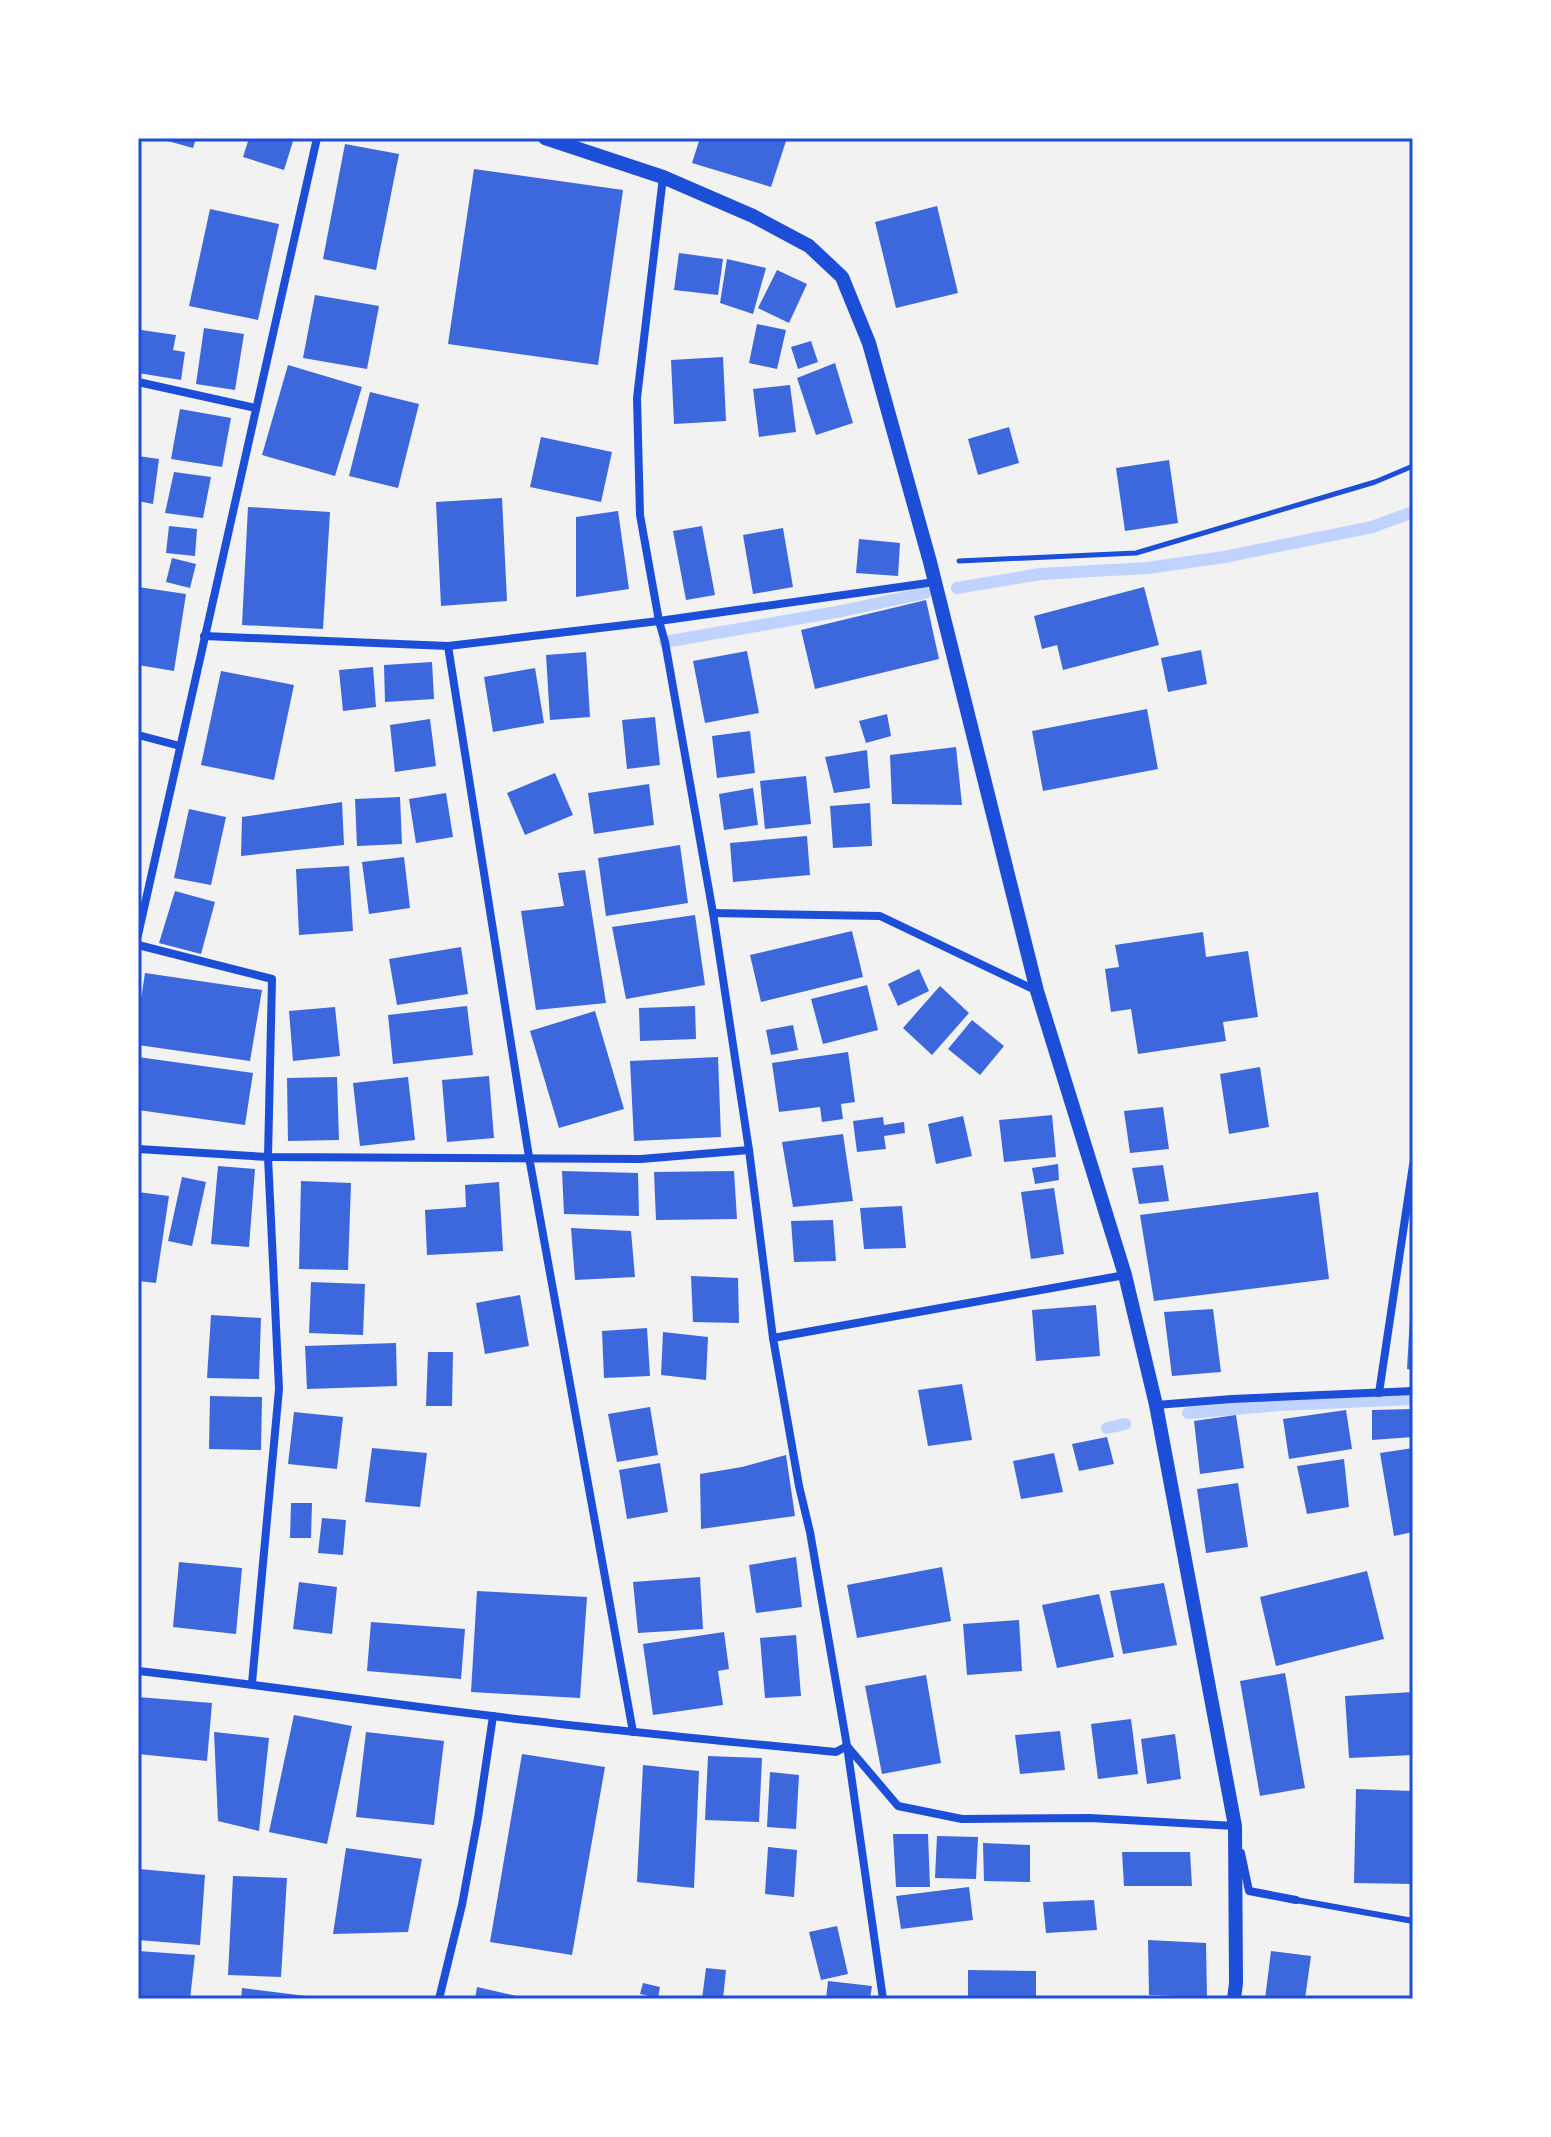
<svg xmlns="http://www.w3.org/2000/svg" width="1551" height="2137" viewBox="0 0 1551 2137" font-family="'Fira Sans',sans-serif">
  <style>
    .lines { fill: none; stroke-linecap: round; stroke-linejoin: round }
    .stream { stroke: #bfd3fe; stroke-width: 12 }
    .building { fill: #3d67dc }
    .path { stroke: #1d4ed8; stroke-width: 5 }
    .service { stroke: #1d4ed8; stroke-width: 6 }
    .minor { stroke: #1d4ed8; stroke-width: 8 }
    .tertiary { stroke: #1d4ed8; stroke-width: 14 }
    .neatline { fill: none; stroke: #1d4ed8; stroke-width: 3 }
  </style>
  <rect width="100%" height="100%" fill="#f2f2f2"/>
  <g class="lines">
    <g class="stream">
      <polyline points="957,588 1040,574 1147,568 1224,557 1372,527 1413,512"/>
      <polyline points="665,642 842,611 925,593"/>
      <polyline points="1188,1413 1279,1405 1413,1399"/>
      <polyline points="1107,1428 1125,1424"/>
    </g>
  </g>
  <g class="building">
    <polygon points="157,138 196,138 193,148"/>
    <polygon points="249,138 294,138 284,170 243,157"/>
    <polygon points="700,138 772,138 786,141 771,187 692,163"/>
    <polygon points="345,144 399,154 376,270 323,259"/>
    <polygon points="474,169 623,190 598,365 448,344"/>
    <polygon points="937,206 958,293 896,308 875,222"/>
    <polygon points="210,209 279,224 258,320 189,306"/>
    <polygon points="679,253 723,259 718,295 674,290"/>
    <polygon points="727,259 766,268 753,314 720,303"/>
    <polygon points="777,270 807,284 789,323 758,308"/>
    <polygon points="315,295 379,306 367,369 303,358"/>
    <polygon points="757,324 786,330 777,369 749,363"/>
    <polygon points="204,328 244,334 235,390 196,384"/>
    <polygon points="141,330 176,335 173,350 185,352 181,380 138,373 138,351"/>
    <polygon points="811,341 818,362 798,369 791,347"/>
    <polygon points="723,357 726,421 674,424 671,360"/>
    <polygon points="835,363 853,423 816,435 797,378"/>
    <polygon points="288,365 362,387 335,476 262,455"/>
    <polygon points="790,385 796,432 759,437 753,389"/>
    <polygon points="370,392 419,404 398,488 349,476"/>
    <polygon points="180,409 231,418 222,467 171,459"/>
    <polygon points="1009,427 1019,463 978,475 968,439"/>
    <polygon points="541,437 612,452 601,502 530,487"/>
    <polygon points="138,456 159,459 153,504 138,501"/>
    <polygon points="1169,460 1178,523 1125,531 1116,468"/>
    <polygon points="174,472 211,477 203,518 165,513"/>
    <polygon points="502,498 507,601 441,606 436,502"/>
    <polygon points="248,507 330,512 323,629 242,625"/>
    <polygon points="618,511 629,589 576,597 576,517"/>
    <polygon points="169,526 197,529 195,556 166,553"/>
    <polygon points="702,526 715,595 686,600 673,531"/>
    <polygon points="783,528 793,587 753,594 743,535"/>
    <polygon points="859,539 900,543 898,576 856,573"/>
    <polygon points="172,558 196,564 190,588 166,582"/>
    <polygon points="138,587 186,594 174,671 138,665"/>
    <polygon points="1144,587 1159,645 1063,670 1057,645 1042,649 1034,616"/>
    <polygon points="926,600 939,659 815,689 801,630"/>
    <polygon points="1201,650 1207,684 1168,692 1161,658"/>
    <polygon points="747,651 759,713 705,723 693,661"/>
    <polygon points="586,652 590,717 550,720 546,655"/>
    <polygon points="432,662 434,699 385,702 384,665"/>
    <polygon points="373,667 376,707 343,711 339,670"/>
    <polygon points="535,668 544,723 493,732 484,677"/>
    <polygon points="221,671 294,685 274,780 201,765"/>
    <polygon points="1147,709 1158,769 1043,791 1032,731"/>
    <polygon points="887,714 891,736 866,743 859,721"/>
    <polygon points="655,717 660,765 627,769 622,720"/>
    <polygon points="430,719 436,766 395,772 390,725"/>
    <polygon points="750,731 755,773 717,778 712,736"/>
    <polygon points="956,747 962,805 892,804 890,755"/>
    <polygon points="867,750 870,788 834,793 825,757"/>
    <polygon points="555,773 573,815 525,835 507,793"/>
    <polygon points="806,776 811,824 765,829 760,781"/>
    <polygon points="649,784 654,825 594,834 588,793"/>
    <polygon points="753,788 758,825 724,830 719,794"/>
    <polygon points="446,793 453,837 416,843 409,799"/>
    <polygon points="400,797 402,844 357,846 355,799"/>
    <polygon points="342,802 344,845 241,856 242,817"/>
    <polygon points="870,803 872,846 833,848 830,806"/>
    <polygon points="189,809 226,817 211,885 174,878"/>
    <polygon points="807,836 810,875 733,882 730,843"/>
    <polygon points="680,845 688,903 606,916 598,858"/>
    <polygon points="404,857 410,908 369,914 362,862"/>
    <polygon points="349,866 353,931 299,935 296,869"/>
    <polygon points="585,870 606,1003 536,1010 521,911 564,906 558,873"/>
    <polygon points="175,891 215,902 201,954 159,943"/>
    <polygon points="695,915 705,985 626,999 612,927"/>
    <polygon points="852,931 863,977 761,1002 750,955"/>
    <polygon points="1203,932 1206,957 1248,951 1258,1017 1223,1022 1226,1041 1138,1054 1131,1009 1111,1012 1105,969 1119,967 1115,945"/>
    <polygon points="461,947 468,994 397,1005 389,959"/>
    <polygon points="919,969 929,991 898,1006 888,984"/>
    <polygon points="145,973 262,990 250,1061 138,1045 138,1018"/>
    <polygon points="867,985 878,1030 823,1044 811,999"/>
    <polygon points="940,986 969,1013 932,1055 903,1028"/>
    <polygon points="467,1006 473,1055 393,1064 388,1015"/>
    <polygon points="695,1006 696,1039 640,1041 639,1008"/>
    <polygon points="335,1007 340,1056 293,1061 289,1011"/>
    <polygon points="595,1011 624,1109 559,1128 530,1031"/>
    <polygon points="972,1020 1004,1046 980,1075 948,1049"/>
    <polygon points="793,1025 798,1050 771,1055 766,1030"/>
    <polygon points="848,1052 855,1102 841,1104 843,1119 822,1122 820,1107 779,1112 772,1063"/>
    <polygon points="138,1057 253,1073 245,1125 138,1110"/>
    <polygon points="718,1057 721,1137 634,1141 630,1061"/>
    <polygon points="1260,1067 1269,1127 1229,1134 1220,1074"/>
    <polygon points="489,1076 494,1138 447,1142 442,1080"/>
    <polygon points="337,1077 339,1140 288,1141 287,1078"/>
    <polygon points="408,1077 415,1140 360,1146 353,1083"/>
    <polygon points="1163,1107 1169,1149 1130,1153 1124,1111"/>
    <polygon points="1052,1115 1056,1157 1004,1162 999,1120"/>
    <polygon points="963,1116 972,1156 936,1164 928,1124"/>
    <polygon points="883,1117 884,1125 904,1122 905,1133 884,1136 886,1149 857,1152 853,1121"/>
    <polygon points="843,1134 853,1201 793,1207 782,1142"/>
    <polygon points="1058,1164 1059,1180 1035,1184 1032,1168"/>
    <polygon points="1163,1165 1169,1201 1139,1204 1132,1168"/>
    <polygon points="218,1166 255,1169 249,1247 211,1244"/>
    <polygon points="562,1171 638,1173 639,1216 564,1214"/>
    <polygon points="734,1171 737,1219 656,1220 654,1172"/>
    <polygon points="182,1177 206,1182 192,1246 168,1241"/>
    <polygon points="301,1181 351,1183 348,1270 299,1269"/>
    <polygon points="499,1182 503,1251 427,1255 425,1210 466,1207 465,1185"/>
    <polygon points="1054,1188 1064,1254 1031,1259 1021,1192"/>
    <polygon points="138,1192 169,1196 156,1283 138,1281"/>
    <polygon points="1318,1192 1329,1279 1154,1301 1140,1215"/>
    <polygon points="902,1206 906,1248 864,1249 860,1208"/>
    <polygon points="833,1220 836,1261 794,1262 791,1221"/>
    <polygon points="571,1228 631,1231 635,1277 575,1280"/>
    <polygon points="691,1276 738,1278 739,1323 693,1322"/>
    <polygon points="311,1282 365,1284 363,1335 309,1333"/>
    <polygon points="520,1295 529,1346 485,1354 476,1303"/>
    <polygon points="1096,1305 1100,1356 1036,1361 1032,1310"/>
    <polygon points="1213,1309 1221,1372 1172,1376 1164,1312"/>
    <polygon points="211,1315 261,1318 259,1379 207,1378"/>
    <polygon points="1410,1316 1413,1316 1413,1370 1407,1369"/>
    <polygon points="647,1328 650,1376 604,1378 602,1331"/>
    <polygon points="663,1332 708,1337 706,1380 661,1375"/>
    <polygon points="396,1343 397,1386 307,1389 305,1346"/>
    <polygon points="428,1352 453,1352 452,1406 426,1406"/>
    <polygon points="962,1384 972,1440 928,1446 918,1390"/>
    <polygon points="210,1396 262,1397 261,1450 209,1449"/>
    <polygon points="650,1407 658,1455 617,1462 608,1414"/>
    <polygon points="1413,1409 1413,1437 1372,1440 1372,1410"/>
    <polygon points="1346,1410 1352,1449 1289,1459 1283,1419"/>
    <polygon points="294,1412 343,1417 337,1469 288,1464"/>
    <polygon points="1236,1415 1244,1468 1200,1474 1194,1421"/>
    <polygon points="1107,1437 1114,1464 1079,1471 1072,1444"/>
    <polygon points="372,1448 427,1453 420,1507 365,1502"/>
    <polygon points="1413,1448 1413,1532 1394,1536 1380,1453"/>
    <polygon points="1054,1453 1063,1492 1021,1499 1013,1461"/>
    <polygon points="786,1455 795,1516 701,1529 700,1474 742,1467"/>
    <polygon points="1344,1459 1349,1507 1307,1514 1297,1466"/>
    <polygon points="660,1463 668,1512 627,1519 619,1470"/>
    <polygon points="1238,1483 1248,1547 1206,1553 1197,1489"/>
    <polygon points="291,1503 312,1503 311,1538 290,1538"/>
    <polygon points="322,1518 346,1520 343,1555 318,1553"/>
    <polygon points="796,1557 802,1607 756,1613 749,1565"/>
    <polygon points="179,1562 242,1568 236,1634 173,1627"/>
    <polygon points="942,1567 951,1621 857,1638 847,1585"/>
    <polygon points="1367,1571 1384,1639 1276,1666 1260,1597"/>
    <polygon points="700,1577 703,1629 638,1633 633,1582"/>
    <polygon points="299,1582 337,1587 332,1634 293,1629"/>
    <polygon points="1164,1583 1177,1645 1123,1654 1110,1591"/>
    <polygon points="477,1591 587,1597 580,1698 471,1692"/>
    <polygon points="1099,1594 1114,1657 1057,1668 1042,1605"/>
    <polygon points="1019,1620 1022,1671 967,1675 963,1624"/>
    <polygon points="371,1622 465,1629 461,1679 367,1671"/>
    <polygon points="724,1632 729,1669 718,1671 723,1705 653,1715 643,1644"/>
    <polygon points="796,1635 801,1696 765,1698 760,1638"/>
    <polygon points="1285,1673 1305,1788 1260,1796 1240,1681"/>
    <polygon points="926,1675 941,1763 882,1774 865,1686"/>
    <polygon points="1413,1692 1413,1755 1349,1758 1345,1696"/>
    <polygon points="138,1697 212,1703 207,1761 138,1754"/>
    <polygon points="294,1715 352,1726 327,1844 269,1832"/>
    <polygon points="1131,1719 1138,1774 1098,1779 1091,1724"/>
    <polygon points="1060,1731 1065,1770 1020,1774 1015,1735"/>
    <polygon points="214,1732 269,1738 259,1831 218,1821"/>
    <polygon points="366,1732 444,1741 434,1825 356,1817"/>
    <polygon points="1175,1734 1181,1779 1147,1784 1141,1739"/>
    <polygon points="522,1754 605,1767 572,1955 490,1942"/>
    <polygon points="708,1756 762,1758 759,1822 705,1820"/>
    <polygon points="643,1765 699,1771 694,1888 637,1882"/>
    <polygon points="770,1772 799,1775 796,1829 767,1827"/>
    <polygon points="1356,1789 1413,1791 1413,1884 1354,1883"/>
    <polygon points="893,1834 928,1834 930,1887 896,1887"/>
    <polygon points="937,1836 978,1837 976,1879 935,1878"/>
    <polygon points="983,1843 1030,1845 1030,1882 984,1881"/>
    <polygon points="768,1847 797,1850 794,1897 765,1894"/>
    <polygon points="346,1848 422,1859 408,1932 333,1934"/>
    <polygon points="1122,1852 1190,1852 1192,1886 1124,1886"/>
    <polygon points="139,1869 205,1875 200,1945 138,1940"/>
    <polygon points="233,1876 287,1878 281,1977 228,1975"/>
    <polygon points="969,1887 973,1920 901,1929 896,1896"/>
    <polygon points="1094,1900 1097,1930 1046,1933 1043,1902"/>
    <polygon points="837,1926 848,1974 821,1980 809,1932"/>
    <polygon points="1148,1940 1206,1943 1207,1997 1149,1995"/>
    <polygon points="138,1951 195,1955 190,1999 138,1999"/>
    <polygon points="1271,1951 1311,1956 1305,1999 1265,1999"/>
    <polygon points="706,1968 726,1970 723,1999 702,1999"/>
    <polygon points="968,1970 1036,1971 1036,1999 968,1999"/>
    <polygon points="828,1981 872,1986 870,1999 826,1999"/>
    <polygon points="643,1983 660,1987 658,1998 640,1994"/>
    <polygon points="477,1987 525,1998 525,1999 475,1999"/>
    <polygon points="242,1988 314,1997 314,1999 241,1999"/>
  </g>
  <g class="lines">
    <polyline class="path" points="959,561 1136,553 1375,482 1413,466"/>
    <polyline class="service" points="1296,1900 1413,1921"/>
    <g class="minor">
      <polyline points="663,177 637,398 640,515 659,621 665,642 713,913 749,1150 773,1338 799,1486 810,1532 847,1746 883,1999"/>
      <polyline points="138,382 256,408"/>
      <polyline points="204,636 448,646 659,621 935,582"/>
      <polyline points="448,646 529,1157 633,1732"/>
      <polyline points="138,735 180,746"/>
      <polyline points="713,913 880,916 1035,990"/>
      <polyline points="138,935 317,138"/>
      <polyline points="138,945 272,979 268,1157 279,1389 252,1683"/>
      <polyline points="138,1149 268,1157 641,1159 749,1150"/>
      <polyline points="773,1338 1125,1275"/>
      <polyline points="1379,1393 1413,1165"/>
      <polyline points="1156,1405 1232,1399 1413,1391"/>
      <path d="M138,1671C256,1684 374,1702 492,1716C606,1730 721,1741 836,1752L847,1746L898,1806L962,1819L1090,1818L1235,1826V1828"/>
      <polyline points="1241,1853 1249,1891 1296,1900"/>
      <polyline points="439,1999 462,1905 478,1818 493,1716"/>
    </g>
    <polyline class="tertiary" points="545,138 663,177 753,216 809,246 842,277 869,343 930,562 1037,991 1125,1275 1156,1405 1235,1826 1236,1983 1234,1999"/>
  </g>
  <rect width="1551" height="2137" fill="none" stroke="#ffffff" stroke-width="280"/>
  <rect x="140" y="140" width="1271" height="1857" class="neatline"/>
</svg>
